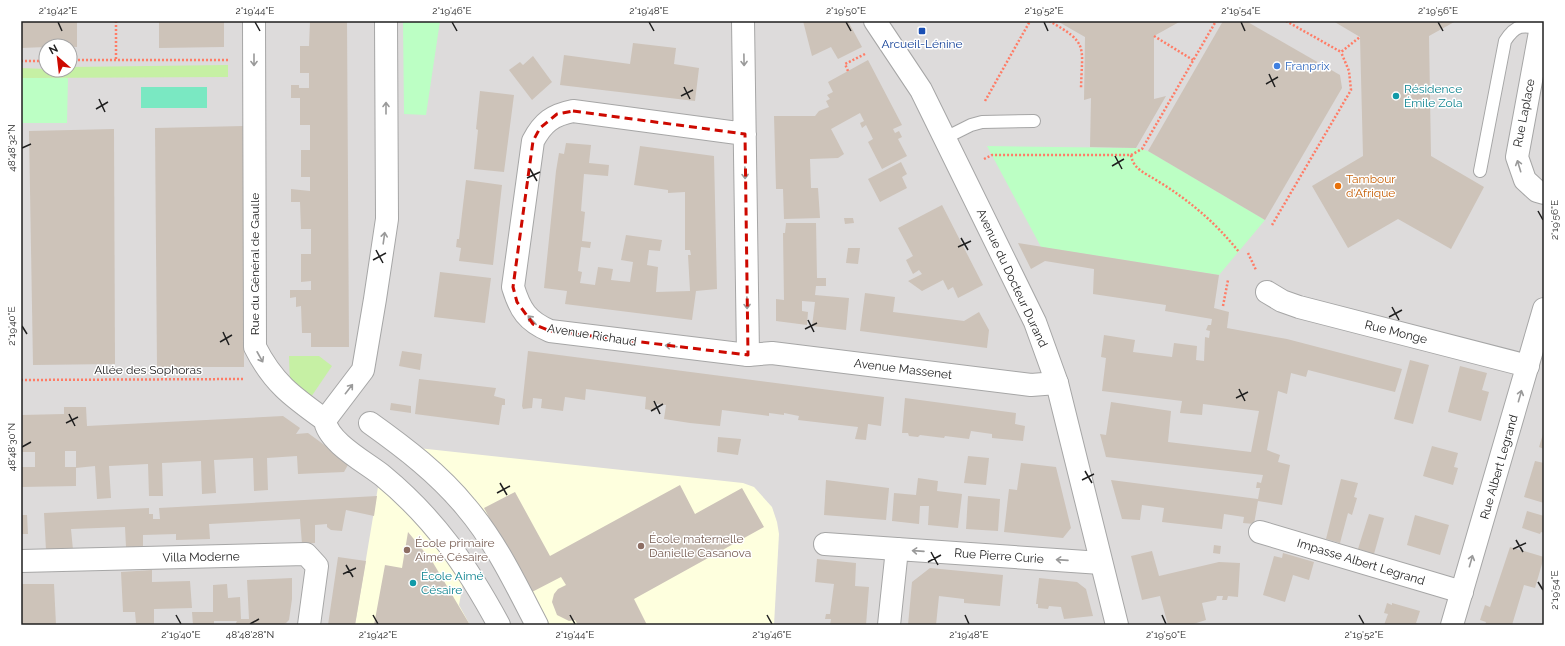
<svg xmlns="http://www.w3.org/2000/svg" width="1565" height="646" viewBox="0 0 1565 646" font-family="Raleway,sans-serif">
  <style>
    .residential { fill: #dddbdb; fill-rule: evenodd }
    .education { fill: #feffde }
    .grass { fill: #c6f0a4 }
    .park { fill: #bcffc4 }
    .pitch { fill: #7ae8c2 }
    .building { fill: #cdc3b9; fill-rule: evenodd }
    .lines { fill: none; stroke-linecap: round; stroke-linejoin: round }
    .lane-casing { stroke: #a6a6a6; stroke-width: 14 }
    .street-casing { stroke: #a6a6a6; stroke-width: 24 }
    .path { stroke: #ff7c66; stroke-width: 2.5; stroke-dasharray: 2 2; stroke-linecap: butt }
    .lane { stroke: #fff; stroke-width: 12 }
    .street { stroke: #fff; stroke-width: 22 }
    .oneway { stroke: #9a9a9a }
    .marked { fill: none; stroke: #cd0900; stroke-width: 3; stroke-dasharray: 8 5; stroke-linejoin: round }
    .ticks { fill: none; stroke: #1f1f1f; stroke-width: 1.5 }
    .transit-dot { fill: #1a4fb4; stroke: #fff; stroke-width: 1.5 }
    .shop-dot { fill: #3f7fe0; stroke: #fff; stroke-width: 1.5 }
    .culture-dot { fill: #0f9aa8; stroke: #fff; stroke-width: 1.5 }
    .food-dot { fill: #e8710a; stroke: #fff; stroke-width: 1.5 }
    .education-dot { fill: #8d6e63; stroke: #fff; stroke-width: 1.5 }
    .labels { text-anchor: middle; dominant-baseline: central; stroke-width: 3; stroke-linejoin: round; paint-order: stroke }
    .transit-label { font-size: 12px; fill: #164399; stroke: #fff }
    .shop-label { font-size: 12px; fill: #366cbe; stroke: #fff; text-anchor: start }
    .culture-label { font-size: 12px; fill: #0d838f; stroke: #fff; text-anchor: start }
    .street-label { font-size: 12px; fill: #1f1f1f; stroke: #fff }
    .food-label { font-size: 12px; fill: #c56008; stroke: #fff; text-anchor: start }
    .education-label { font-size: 12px; fill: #785e54; stroke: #fff; text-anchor: start }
    .neatline { fill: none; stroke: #1f1f1f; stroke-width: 1.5 }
    .ticks-label { font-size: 10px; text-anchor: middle; fill: #1f1f1f }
  </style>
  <rect width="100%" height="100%" fill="#f0ede4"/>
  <path class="residential" d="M21,21H1544V625H21ZM46,46H70V70H46Z"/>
  <g class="education">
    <polygon points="418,448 743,483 754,487 772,507 777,522 779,534 774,625 547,625"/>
    <polygon points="379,481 411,509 464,578 459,605 470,625 355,625"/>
  </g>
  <g class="grass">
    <polygon points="228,65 228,77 21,78 21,68 70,70 70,67"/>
    <polygon points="289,356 319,356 332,366 309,400 290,386"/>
  </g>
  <g class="park">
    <polygon points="403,21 440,21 426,115 404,114"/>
    <polygon points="21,78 68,78 67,123 21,123"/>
    <polygon points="987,146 1136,148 1148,151 1265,220 1219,275 1041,247"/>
  </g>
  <rect class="pitch" x="141" y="87" width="66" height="21"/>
  <g class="building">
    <polygon points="21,21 77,21 77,47 46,46 46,47 21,48"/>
    <polygon points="159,21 224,21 224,47 159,48"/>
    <polygon points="310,21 347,21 349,347 311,347 311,333 302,333 301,306 296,307 296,297 290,298 290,290 311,290 311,281 301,282 301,254 311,254 311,229 301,229 300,202 291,202 291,189 310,191 310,177 301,177 301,150 310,150 310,125 300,125 300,98 291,98 291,85 299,85 299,88 309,88 309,73 300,73 300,46 309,46"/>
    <polygon points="803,21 848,21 862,47 838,59 831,47 812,56"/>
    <polygon points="1057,21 1181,21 1154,36 1154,99 1166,96 1136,148 1090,147 1091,98 1084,100 1085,37"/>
    <polygon points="1223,21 1246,21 1340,75 1342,88 1265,220 1148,151"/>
    <polygon points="1333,21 1456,21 1429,36 1431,156 1484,187 1451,249 1398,219 1348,248 1312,186 1363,156 1360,37"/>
    <polygon points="633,43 676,48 674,64 699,68 695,101 560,85 564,55 630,64"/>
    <polygon points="533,56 552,82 532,100 509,70 520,62 523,65"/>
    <polygon points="868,60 902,125 893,129 895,133 899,131 902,137 898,139 907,156 882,169 868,142 873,139 866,125 862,128 860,123 864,121 860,113 831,129 844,154 838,158 810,159 811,188 818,188 820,218 784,219 783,189 776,189 774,116 815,116 819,111 829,107 826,101 830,99 827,95 833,92 828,82"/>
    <polygon points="480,91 514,95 504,172 474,169 478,130 476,129"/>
    <polygon points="244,126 244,367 157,367 155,128"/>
    <polygon points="114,129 115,364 33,365 29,131"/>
    <polygon points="566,143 591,145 589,163 609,165 608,176 584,174 581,211 585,212 582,241 591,242 590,248 581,247 578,271 582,272 580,283 595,285 598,267 613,269 611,280 630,282 633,262 621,260 626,235 662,240 660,251 649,250 647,265 658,267 656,292 690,291 688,255 691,255 690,250 685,250 685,192 668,193 668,190 634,185 640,146 714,156 717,289 696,291 692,320 565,304 567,291 544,288 556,171 559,153 564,154"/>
    <polygon points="901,162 907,174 902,177 907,188 880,202 868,179"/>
    <polygon points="466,180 502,185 493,265 459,261 461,248 456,247 457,239 459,239"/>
    <polygon points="942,205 983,285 958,298 953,287 948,290 943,280 922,291 908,281 922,274 919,270 913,274 906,260 913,256 898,228"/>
    <polygon points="844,218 853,218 854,223 845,224"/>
    <polygon points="786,223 816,223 817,278 826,278 826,286 816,286 815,295 849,298 846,330 812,326 815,302 802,301 802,311 808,312 807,325 776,321 776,299 784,300 783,233 785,233"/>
    <polygon points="1018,243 1219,275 1214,308 1229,312 1227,328 1287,339 1402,369 1395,392 1308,370 1306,377 1291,373 1287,394 1278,391 1267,450 1280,455 1278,462 1290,465 1282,505 1258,501 1254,524 1243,523 1244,517 1224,514 1222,529 1162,522 1164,508 1142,505 1140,520 1122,519 1111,480 1258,499 1260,488 1256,488 1257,482 1261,483 1263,475 1106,457 1100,434 1106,435 1111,402 1171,411 1168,442 1251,452 1259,411 1203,404 1202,415 1180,413 1182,401 1102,391 1106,358 1101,357 1104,335 1135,340 1133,352 1172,357 1174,343 1197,346 1196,360 1204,361 1205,337 1209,338 1210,331 1206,330 1208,325 1211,325 1212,319 1165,311 1166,305 1093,294 1094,269 1045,261 1031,269"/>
    <polygon points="848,248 860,248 858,264 846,263"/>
    <polygon points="440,272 491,278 485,323 434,317"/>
    <polygon points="865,293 895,297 893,312 964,321 979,312 989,330 987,348 860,331"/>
    <polygon points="402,351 422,354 420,370 399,366"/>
    <polygon points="528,351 884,397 881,426 868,424 866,440 855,439 858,427 798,420 799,416 784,413 784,415 769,413 769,416 722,410 720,426 690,423 664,419 666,405 656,404 655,411 645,409 646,397 586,389 585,400 565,397 563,411 541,408 542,399 533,398 532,408 523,409 522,406"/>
    <polygon points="1410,360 1429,365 1413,424 1394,419"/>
    <polygon points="1460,366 1487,373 1482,390 1489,392 1481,421 1448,412"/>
    <polygon points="419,379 496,388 494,396 505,399 505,405 502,405 499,425 415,414"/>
    <polygon points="905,398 1016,413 1015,424 1025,426 1023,441 992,438 992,434 971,431 969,439 945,436 944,438 920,435 918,437 909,436 908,433 902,433"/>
    <polygon points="391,403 411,406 411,413 390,410"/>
    <path d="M64,407H86L87,426L283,416L300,428L296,434L308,433L349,463L344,472L298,474L297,456L267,458L268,490L254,491L253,458L214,460L216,493L202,494L201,461L162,463L163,496H149L148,464L109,466L111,498L97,499L95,466L76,468V486L21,487V467H35V452H21V415L64,414ZM65,451H76V467H65Z"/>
    <polygon points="1544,431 1544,449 1539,447"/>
    <polygon points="718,437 741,439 738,455 717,452"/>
    <polygon points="1432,446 1458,453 1454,467 1458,468 1453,485 1423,476"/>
    <polygon points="968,456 989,458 986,485 964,483"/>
    <polygon points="1535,461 1544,463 1544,503 1524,497"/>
    <polygon points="1021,463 1056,467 1071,528 1063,538 1004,532 1009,489 1017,490"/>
    <polygon points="918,478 938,481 937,491 962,494 958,528 928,525 929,506 920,506 919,524 892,521 894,493 916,495"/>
    <polygon points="1341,479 1358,483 1354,497 1357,498 1352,515 1348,513 1340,543 1326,539"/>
    <polygon points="826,480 889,488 886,520 824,515"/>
    <polygon points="680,485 695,514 742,488 764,527 634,599 647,625 578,625 575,620 569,621 557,615 552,602 554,594 558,589 566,585 561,577 530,593 484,508 515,492 550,556"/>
    <polygon points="377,496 374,516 346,510 342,531 331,530 327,527 327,524 315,525 315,543 302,544 300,519 209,524 210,539 176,540 176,534 143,535 143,547 126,547 125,527 71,529 73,550 46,550 44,513 149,508 149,514 153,514 153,519 160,519 159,508"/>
    <polygon points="968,496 1000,499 998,531 966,529"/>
    <polygon points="1527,511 1544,516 1544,533 1541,532 1540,534 1522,528"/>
    <polygon points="1369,514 1384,518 1374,554 1358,549"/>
    <polygon points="21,515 27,515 28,534 21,534"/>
    <polygon points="1415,515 1449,525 1440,555 1407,545"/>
    <polygon points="408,532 432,561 470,625 374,625 385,565 402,568"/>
    <polygon points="1214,545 1221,546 1220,554 1213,553"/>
    <polygon points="1510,547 1544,557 1535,588 1524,585 1512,625 1485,625 1486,622 1480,620 1485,605 1490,607"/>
    <polygon points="1152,551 1159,576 1219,562 1240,563 1238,597 1228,596 1227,600 1222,600 1223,596 1217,596 1216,600 1202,603 1206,620 1190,625 1168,625 1160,596 1142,600 1131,556"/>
    <polygon points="1283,553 1314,562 1309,580 1293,575 1285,602 1263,595 1274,556 1282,558"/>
    <polygon points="338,557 366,561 355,625 328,625"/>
    <polygon points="817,559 856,563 855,586 869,587 866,625 830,625 831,619 825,619 826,614 830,614 834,584 815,582"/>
    <polygon points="930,568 1003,575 1000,606 964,603 964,599 939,596 936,625 908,625 912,582"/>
    <polygon points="152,570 152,582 190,581 192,608 154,609 154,625 116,625 136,623 135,612 123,612 121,572"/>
    <polygon points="292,578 292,599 289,620 286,623 282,625 235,625 237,621 214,621 214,625 193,625 192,612 213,612 213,585 227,584 228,598 240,597 241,619 249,619 247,580"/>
    <polygon points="1039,578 1077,582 1086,589 1093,616 1064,619 1061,607 1049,606 1048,609 1038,608 1038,604 1036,604"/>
    <polygon points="21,584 54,584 56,625 21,625"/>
    <polygon points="1387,603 1392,605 1392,603 1420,611 1416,623 1421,625 1384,625 1388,614 1384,613"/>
  </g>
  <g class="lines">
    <g class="lane-casing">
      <g id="lane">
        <polyline points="945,138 971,125 982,122 1034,121"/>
        <path d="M1480,171L1505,41C1516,24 1522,25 1541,28"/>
      </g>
    </g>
    <g class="street-casing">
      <g id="street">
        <path d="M254,21L255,347C273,383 293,397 325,420C327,442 367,463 383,476C435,519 467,566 499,625"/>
        <path d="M743,21L748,355L550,331C527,321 520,310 513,287L533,141C543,122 553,115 573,111L745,134"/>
        <polyline points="875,21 921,90 1035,322 1057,383 1117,625"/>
        <polyline points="1542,21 1517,157 1525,180 1537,191 1544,193"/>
        <polyline points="1267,292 1282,301 1299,307 1528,366"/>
        <polyline points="748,355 772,353 1031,385 1057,383"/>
        <polyline points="325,420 363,370 375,299 387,219 386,21"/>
        <path d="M370,423C405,448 439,474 466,507C496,542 516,585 537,625"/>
        <polyline points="1260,532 1462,592"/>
        <polyline points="825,544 897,549"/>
        <polyline points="21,561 306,554 317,566 309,625"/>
        <polyline points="889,625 897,549 1101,563"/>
        <polyline points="1452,625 1544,309"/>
      </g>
    </g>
    <g class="path">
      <polyline points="116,21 116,60"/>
      <path d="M1049,21C1089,43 1082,46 1081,88"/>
      <polyline points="1286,21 1341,52 1360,37"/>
      <polyline points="1154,36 1193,60"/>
      <polyline points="70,60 229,60"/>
      <polyline points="21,61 46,61"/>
      <polyline points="848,71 845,64 865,54"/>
      <polyline points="985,101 1030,21"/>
      <polyline points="1131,155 1142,149 1216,21"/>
      <path d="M984,159L992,155H1131C1133,169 1145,173 1156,180C1189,200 1215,222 1239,252"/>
      <polyline points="1272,225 1351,90 1349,71 1341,52"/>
      <polyline points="1248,253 1256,270"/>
      <polyline points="1223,306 1228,280"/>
      <polyline points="21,380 244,379"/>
    </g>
    <use href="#lane" class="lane"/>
    <use href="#street" class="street"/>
  </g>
  <defs><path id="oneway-shaft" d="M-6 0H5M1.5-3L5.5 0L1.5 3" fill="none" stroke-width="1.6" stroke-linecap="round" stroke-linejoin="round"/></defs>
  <g class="oneway">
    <use href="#oneway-shaft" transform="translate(254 60) rotate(90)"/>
    <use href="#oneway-shaft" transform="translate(744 60) rotate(89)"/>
    <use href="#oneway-shaft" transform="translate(386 108) rotate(-90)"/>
    <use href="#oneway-shaft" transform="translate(1519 166) rotate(-107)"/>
    <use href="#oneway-shaft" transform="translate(745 173) rotate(89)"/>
    <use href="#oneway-shaft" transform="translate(384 238) rotate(-82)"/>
    <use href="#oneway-shaft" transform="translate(747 303) rotate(89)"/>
    <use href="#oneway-shaft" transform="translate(532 320) rotate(-133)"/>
    <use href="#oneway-shaft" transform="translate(671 346) rotate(-173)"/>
    <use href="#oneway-shaft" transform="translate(260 357) rotate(61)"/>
    <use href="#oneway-shaft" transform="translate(349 389) rotate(-52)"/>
    <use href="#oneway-shaft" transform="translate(1520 396) rotate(-74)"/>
    <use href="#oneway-shaft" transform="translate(918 551) rotate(-176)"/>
    <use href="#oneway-shaft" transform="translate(1062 560) rotate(-176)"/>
    <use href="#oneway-shaft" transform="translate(1471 561) rotate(-74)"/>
  </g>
  <path class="marked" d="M573,111L745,134L748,355L550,331L533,324L517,302L513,287L533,141L540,128L557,114Z"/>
  <path class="ticks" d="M58,22L62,31M255,22L260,31M452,22L457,31M649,22L654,31M846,22L851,31M1044,22L1048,31M1241,22L1245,31M1438,22L1443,31M1269,74L1275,87M1266,84L1278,77M684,87L690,99M681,96L693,90M99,99L105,112M96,109L108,102M22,148L31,144M1115,156L1122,169M1112,166L1124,159M530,169L537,181M527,178L540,172M1538,211L1543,220M961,238L968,250M958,247L971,241M376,250L383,263M373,260L386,253M1392,307L1399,320M1389,317L1402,310M808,320L814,332M22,326L27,334M805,329L817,323M223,332L229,345M220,342L232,335M1239,389L1245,401M1236,398L1248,392M654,401L660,414M651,411L663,404M69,414L75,426M66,423L78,417M22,447L31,442M1085,471L1092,483M1082,480L1094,474M500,483L507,495M497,493L510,486M1516,540L1523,552M1513,549L1526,543M931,552L938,565M928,562L941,555M346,565L353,577M343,574L356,568M1538,582L1543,590M176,615L181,624M373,615L378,624M570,615L575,624M767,615L772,624M965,615L969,624M1162,615L1166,624M1359,615L1364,624M250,624L259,619"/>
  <rect class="transit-dot" x="918" y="27" width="8" height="8" rx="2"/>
  <circle class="shop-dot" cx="1277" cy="66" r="4"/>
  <g class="culture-dot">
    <circle cx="1396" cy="96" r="4"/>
    <circle cx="413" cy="583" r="4"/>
  </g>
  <circle class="food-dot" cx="1338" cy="186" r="4"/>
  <g class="education-dot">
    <circle cx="641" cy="546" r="4"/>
    <circle cx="407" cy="550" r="4"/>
  </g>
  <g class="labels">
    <g class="transit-label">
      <text x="922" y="44">Arcueil-Lénine</text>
    </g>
    <g class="shop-label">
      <text x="1285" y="66">Franprix</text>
    </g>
    <g class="culture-label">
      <text x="1404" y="89">Résidence<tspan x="1404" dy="14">Émile Zola</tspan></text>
      <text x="421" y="576">École Aimé<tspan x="421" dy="14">Césaire</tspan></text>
    </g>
    <g class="street-label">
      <text transform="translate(1524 113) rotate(-79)">Rue Laplace</text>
      <text transform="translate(255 264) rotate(-90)">Rue du Général de Gaulle</text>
      <text transform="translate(1012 278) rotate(65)">Avenue du Docteur Durand</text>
      <text transform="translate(1396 332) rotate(14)">Rue Monge</text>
      <text transform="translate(592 335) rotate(9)">Avenue Richaud</text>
      <text transform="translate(903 369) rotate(7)">Avenue Massenet</text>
      <text x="148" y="370">Allée des Sophoras</text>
      <text transform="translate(1499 467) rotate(-74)">Rue Albert Legrand</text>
      <text transform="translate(999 556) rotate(4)">Rue Pierre Curie</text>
      <text transform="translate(201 557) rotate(-1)">Villa Moderne</text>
      <text transform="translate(1361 562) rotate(17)">Impasse Albert Legrand</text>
    </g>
    <g class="food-label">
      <text x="1346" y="179">Tambour<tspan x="1346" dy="14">d'Afrique</tspan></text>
    </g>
    <g class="education-label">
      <text x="649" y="539">École maternelle<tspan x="649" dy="14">Danielle Casanova</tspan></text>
      <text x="415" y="543">École primaire<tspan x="415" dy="14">Aimé Césaire</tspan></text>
    </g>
  </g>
  <rect width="1565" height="646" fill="none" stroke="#ffffff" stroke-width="44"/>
  <g transform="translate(58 58) rotate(332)"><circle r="19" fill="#ffffff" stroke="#a5a5a5"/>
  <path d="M0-3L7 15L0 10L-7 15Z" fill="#cd0900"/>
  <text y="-6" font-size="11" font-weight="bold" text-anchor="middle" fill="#1f1f1f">N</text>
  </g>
  <rect x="22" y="22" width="1521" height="602" class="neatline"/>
  <g class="ticks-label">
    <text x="58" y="14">2°19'42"E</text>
    <text x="255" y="14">2°19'44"E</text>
    <text x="452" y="14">2°19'46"E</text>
    <text x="649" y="14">2°19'48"E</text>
    <text x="846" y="14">2°19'50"E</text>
    <text x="1044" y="14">2°19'52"E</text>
    <text x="1241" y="14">2°19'54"E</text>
    <text x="1438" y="14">2°19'56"E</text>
    <text transform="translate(11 148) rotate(-90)" y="4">48°48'32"N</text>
    <text transform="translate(1554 220) rotate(-90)" y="4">2°19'56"E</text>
    <text transform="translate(11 326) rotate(-90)" y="4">2°19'40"E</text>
    <text transform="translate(11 447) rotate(-90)" y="4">48°48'30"N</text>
    <text transform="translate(1554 590) rotate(-90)" y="4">2°19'54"E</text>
    <text x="181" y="638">2°19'40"E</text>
    <text x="250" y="638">48°48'28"N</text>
    <text x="378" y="638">2°19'42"E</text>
    <text x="575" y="638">2°19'44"E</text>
    <text x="772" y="638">2°19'46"E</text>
    <text x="969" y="638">2°19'48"E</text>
    <text x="1166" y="638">2°19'50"E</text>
    <text x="1364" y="638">2°19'52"E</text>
  </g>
</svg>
